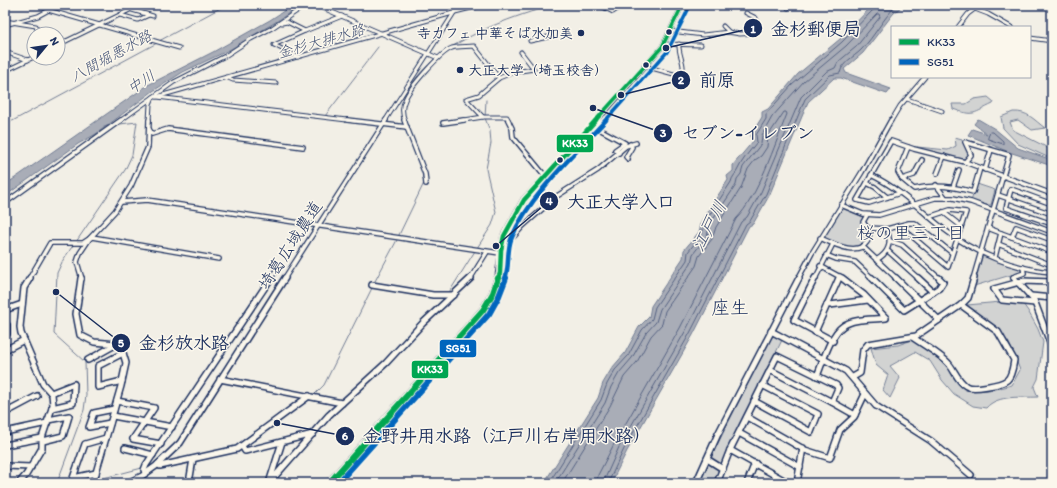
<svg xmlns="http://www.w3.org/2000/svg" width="1057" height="488" viewBox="0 0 1057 488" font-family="Itim,'Klee One',sans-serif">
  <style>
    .green { fill: #d2d3d2; stroke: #768198 }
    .water { fill: #a9adb7; stroke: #707b93 }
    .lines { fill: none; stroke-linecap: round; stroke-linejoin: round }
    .shore { stroke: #546182; stroke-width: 1 }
    .stream { stroke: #707b93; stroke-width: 1 }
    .minor-far2-casing { stroke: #1b2f5e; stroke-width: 5 }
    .minor-far1-casing { stroke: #1b2f5e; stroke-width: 6 }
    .minor-casing { stroke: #1b2f5e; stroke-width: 8 }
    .major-far2-casing { stroke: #1b2f5e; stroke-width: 5.5 }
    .major-far1-casing { stroke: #1b2f5e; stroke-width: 8 }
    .major-casing { stroke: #1b2f5e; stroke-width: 9 }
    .minor-far2 { stroke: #fbf7ec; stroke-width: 3 }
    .minor-far1 { stroke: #fbf7ec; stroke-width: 3.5 }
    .minor { stroke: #fbf7ec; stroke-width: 5 }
    .major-far2 { stroke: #fbf7ec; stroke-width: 3.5 }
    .major-far1 { stroke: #fbf7ec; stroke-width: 4.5 }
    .major { stroke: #fbf7ec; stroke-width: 6 }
    .bus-1-far2-casing { stroke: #fbf7ec; stroke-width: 5.5 }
    .bus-1-far1-casing { stroke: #fbf7ec; stroke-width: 8 }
    .bus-1-casing { stroke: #fbf7ec; stroke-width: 9 }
    .bus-2-far2-casing { stroke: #fbf7ec; stroke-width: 5.5 }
    .bus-2-far1-casing { stroke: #fbf7ec; stroke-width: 8 }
    .bus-2-casing { stroke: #fbf7ec; stroke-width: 9 }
    .bus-1-far2 { stroke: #00a651; stroke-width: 3.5 }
    .bus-1-far1 { stroke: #00a651; stroke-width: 4.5 }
    .bus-1 { stroke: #00a651; stroke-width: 6 }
    .bus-2-far2 { stroke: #0065bd; stroke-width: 3.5 }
    .bus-2-far1 { stroke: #0065bd; stroke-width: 4.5 }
    .bus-2 { stroke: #0065bd; stroke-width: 6 }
    .bus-dot { fill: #1b2f5e; stroke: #fbf7ec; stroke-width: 1.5 }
    .labels { text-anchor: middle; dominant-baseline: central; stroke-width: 3; stroke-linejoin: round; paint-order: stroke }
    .far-poi-label { font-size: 14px; font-weight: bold; fill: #1b2f5e; stroke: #fbf7ec; text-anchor: end }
    .far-water-label { font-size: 15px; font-style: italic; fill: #465579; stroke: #fbf7ec }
    .street-label { font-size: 17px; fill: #1b2f5e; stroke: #fbf7ec }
    .water-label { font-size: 18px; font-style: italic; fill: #465579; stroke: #fbf7ec }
    .neighbourhood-label { font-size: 18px; fill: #1b2f5e; stroke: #fbf7ec }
    .quarter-label { font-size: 19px; fill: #1b2f5e; stroke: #fbf7ec }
    .leader { fill: none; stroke: #1b2f5e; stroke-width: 1.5 }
    .callout-dot { fill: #1b2f5e; stroke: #fbf7ec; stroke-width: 1.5 }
    .mark-label { font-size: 12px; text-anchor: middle; font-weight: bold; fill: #fff }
    .callout-label { font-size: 18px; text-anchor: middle; font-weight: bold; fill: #1b2f5e; stroke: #fbf7ec; stroke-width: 3; stroke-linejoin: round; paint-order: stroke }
    .line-badge { stroke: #fbf7ec; stroke-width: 1.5 }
    .badge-label { font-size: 11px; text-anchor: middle; font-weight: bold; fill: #fff }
  </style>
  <rect width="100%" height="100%" fill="#f2efe6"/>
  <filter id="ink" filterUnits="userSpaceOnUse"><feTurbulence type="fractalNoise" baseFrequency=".025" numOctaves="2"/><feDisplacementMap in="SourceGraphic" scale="8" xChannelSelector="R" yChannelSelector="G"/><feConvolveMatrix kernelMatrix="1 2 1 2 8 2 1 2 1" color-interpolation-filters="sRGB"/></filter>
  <g filter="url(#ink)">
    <g class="green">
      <path d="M988,97L994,102L993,104C973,113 975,117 953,109L952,104H966L974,99Z"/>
      <path d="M1013,112C1028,111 1034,120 1045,128L1032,130L1018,120L1010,122L1013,130L1052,150V159L1018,144L1003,128L1001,117Z"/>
      <polygon points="955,137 962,139 969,153 967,159 957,158 916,148 917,147 948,150 956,146"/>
      <polygon points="977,184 995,190 991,205 983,205 971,201"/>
      <path d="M841,209H844L863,217L861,223C867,229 870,235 865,243C851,251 838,244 823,238Z"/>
      <polygon points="983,254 1021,268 1021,272 974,286"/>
      <path d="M1001,302L1023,304L1028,311L1038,329L1043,342L1038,379L1034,387L1038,397C1022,398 998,394 986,408L973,406L954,394L942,380L930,361L915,352L890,366L900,378L890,398L883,390L888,375L876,365L871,348L898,345L912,340C923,347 935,354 945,363C951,368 953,378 959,383C972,396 997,389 1012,385L1020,370L1009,343L997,328L967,305Z"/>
      <path d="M774,336L782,340L722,464C718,464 713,461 711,457L771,337Z"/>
      <polygon points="711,463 719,469 715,483 700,483 708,464"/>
    </g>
    <g class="water">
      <polygon points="293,5 301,5 279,20 231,49 183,72 153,91 96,134 78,144 5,196 5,185 148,85 213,52 270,20"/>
      <polygon points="873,5 903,5 893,14 863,53 844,69 846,73 891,89 887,94 841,78 834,78 808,102 769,196 753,224 749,226 693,335 627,451 611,483 544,483 598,398 603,383 612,368 625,353 639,327 649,317 651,306 683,258 684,250 699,232 702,220 728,180 727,176 733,171 733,165 754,140 751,138 751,135 762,117 762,112 768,109 798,74 840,39"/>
      <polygon points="978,119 995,129 1018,148 1052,160 1052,166 1009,152 968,135 972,129 987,134 974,124"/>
    </g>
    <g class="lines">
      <g class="shore">
        <polygon points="990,132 993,132 1003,141 1003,144 988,139"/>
        <path d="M549,483L601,400L607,384L615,370L628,356L642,330L652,319L655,307L687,260L688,252L702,234L705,222L731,182C732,177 735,175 737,171C742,160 749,152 757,142L756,135L766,119V114L792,85L842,42L874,9L876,5"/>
        <polyline points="555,483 605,403 611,387 619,373 632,358 646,333 656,322 660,309 691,263 693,254 707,236 710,224 736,185 737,179 741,174 743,167 761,144 762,135 772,117 804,81 846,46 877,14 879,14 880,17 856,47 838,62 835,68 826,72 801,97 761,192 747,217 741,222 686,330 619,447 603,483"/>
        <path d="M562,483L610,406L624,377L637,362L651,336L662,324L665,311L696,266L699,256L712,239L716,227L741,188L748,169L755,160L761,156L767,147L768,136L784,112H786L787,114C775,144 758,197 736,219L680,328L614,444L598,475L597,483"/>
        <path d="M608,483L624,449L690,333L746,224L750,221L766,194L805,99L830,75L840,73C843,61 853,58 861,50C875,36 883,18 897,5"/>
      </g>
      <g class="stream">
        <polyline points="159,41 226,5"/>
        <path d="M438,56C473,31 512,17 553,5"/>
        <polyline points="325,116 378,47"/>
        <path d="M404,124C395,97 417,76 435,58"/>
        <polyline points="5,125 157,43"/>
        <polyline points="104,127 112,125"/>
        <polyline points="398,237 424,183 421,168"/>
        <polyline points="76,242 125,170 132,155 137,122 120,124"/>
        <polyline points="477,248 492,225 496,212 486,169 491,143 490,131 485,118 486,100"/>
        <polyline points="374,283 397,240"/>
        <polyline points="448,294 475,251"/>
        <polyline points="314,395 324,385 372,288"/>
        <polyline points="280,420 310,398"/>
        <polyline points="194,462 233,452"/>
        <polyline points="153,470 191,463"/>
        <polyline points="96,480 142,468"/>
        <polyline points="57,483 84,410 86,395 85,362 54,334 57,273 63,260 74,244"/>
      </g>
      <g class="minor-far2-casing">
        <g id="minor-far2">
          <polyline points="316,5 438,58"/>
          <polyline points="599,5 613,12 623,5"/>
          <polyline points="788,8 794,5"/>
          <polyline points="975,9 988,14 1011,27"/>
          <polyline points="48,10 179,48"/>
          <polyline points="132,10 153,16"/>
          <polyline points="455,12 483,5"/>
          <polyline points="120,15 138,20 149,15"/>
          <polyline points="5,21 36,26 38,33 42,34"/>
          <polyline points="282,23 287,22 305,31 274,45 298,57"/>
          <polyline points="5,25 38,16 58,5"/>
          <polyline points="958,27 968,14 980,5"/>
          <polyline points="305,31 342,16"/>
          <polyline points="671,31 703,35 729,32 723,26"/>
          <polyline points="728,32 740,34 756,33 756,18 746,13"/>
          <polyline points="1030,38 1052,41"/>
          <polyline points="58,39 66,41"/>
          <polyline points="530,41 548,37"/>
          <polyline points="664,44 701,45"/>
          <polyline points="58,45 140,5"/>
          <polyline points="5,52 28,60"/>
          <path d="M644,66L681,76C687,65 678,56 679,44"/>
          <polyline points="5,71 34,57"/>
          <polyline points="226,77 233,80 276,83"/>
          <polyline points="156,97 453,13"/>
          <polyline points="157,97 355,121"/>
          <polyline points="907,99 942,111"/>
          <polyline points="483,117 466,99 479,95 499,78 514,72 534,69 521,52"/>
          <polyline points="120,121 174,82 225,56 251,39 272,28 306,5"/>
          <polyline points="149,121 150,104 153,97"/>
          <polyline points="385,121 459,5"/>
          <path d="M405,121C402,114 402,106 405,100C409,88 441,52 452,48C459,46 467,47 474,46L499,78"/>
          <polyline points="458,121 483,117 507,117 509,121"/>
          <polyline points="891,121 900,106 925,77"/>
        </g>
      </g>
      <g class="minor-far1-casing">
        <g id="minor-far1">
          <polyline points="347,120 407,127"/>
          <polyline points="404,120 425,174 426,184"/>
          <polyline points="508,120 512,128 513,137 546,177"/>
          <polyline points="443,123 464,120"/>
          <polyline points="592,125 625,143 615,150 619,153"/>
          <polyline points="149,129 152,134 168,129 303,147"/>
          <path d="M908,147L898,172L902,179L914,189C934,184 953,186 973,192L980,168"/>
          <polyline points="628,159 626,157 632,147 630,144"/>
          <polyline points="965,162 971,155 965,142 1009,155 973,279"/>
          <polyline points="985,170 991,150"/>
          <polyline points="937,174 944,156"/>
          <path d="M871,175C899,188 921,211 945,230C974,253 1014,269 1052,272"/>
          <polyline points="902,179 914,175 922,160"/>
          <polyline points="867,183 875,187 887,197"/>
          <polyline points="936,185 945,197"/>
          <polyline points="953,187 959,170"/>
          <polyline points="900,193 869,203 857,200 891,141 914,149 965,162 1052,194"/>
          <polyline points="998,195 1052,214"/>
          <polyline points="122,202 147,200 500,253"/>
          <polyline points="5,203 121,120"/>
          <polyline points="1052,204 1011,189 1006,208 1052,224"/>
          <polyline points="841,205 863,214 879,215 935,198 953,198 971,202 1052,232"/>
          <polyline points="943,212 961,226"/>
          <polyline points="900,226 948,267 966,212 950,210 929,217"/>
          <polyline points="868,228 887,229 909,223 915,223 952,253"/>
          <polyline points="988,228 1001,233 995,257"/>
          <polyline points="1001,233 1012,237 1016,227 1052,240"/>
          <polyline points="1012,237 1052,252"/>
          <path d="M820,238C832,243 857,257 867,242C872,235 868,228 863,222L867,215"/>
          <polyline points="510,241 522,227 557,196 598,170 626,146 636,143"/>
          <polyline points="890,241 902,245 940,279"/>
          <polyline points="998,244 1049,264 1051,263 1052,254"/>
          <polyline points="862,246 897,279"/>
          <polyline points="888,251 919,279"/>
          <polyline points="826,255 836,259 855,262 873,279"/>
          <path d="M876,260C889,253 892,243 887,229"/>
          <polyline points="820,266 844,279"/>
          <polyline points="29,279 50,243 83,243 92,237 219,259"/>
          <polyline points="82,279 77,262 80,253 90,238 115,211 131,186 148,147 149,120"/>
          <polyline points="270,279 277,269"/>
          <polyline points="284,279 386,120"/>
          <polyline points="470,279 487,252"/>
          <polyline points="798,279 812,253 862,172 891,120"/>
          <polyline points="815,279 833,244"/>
          <polyline points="838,279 840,276"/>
          <polyline points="1015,279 1013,277 1024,273 1023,267"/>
        </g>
      </g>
      <g class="minor-casing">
        <g id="minor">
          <polyline points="81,278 76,314 80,335 94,342 117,344 123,353 126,363 121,386 93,483"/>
          <polyline points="815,278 794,320 833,341"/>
          <polyline points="872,278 904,310 939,288 943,282 939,278"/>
          <polyline points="896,278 939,320"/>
          <polyline points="918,278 933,292"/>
          <polyline points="1014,278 1034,300 1052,348"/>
          <polyline points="372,285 433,295 454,295"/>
          <polyline points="1031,296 1052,298"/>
          <polyline points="1035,303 1002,300 994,289 1023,281 1052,282"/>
          <polyline points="827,304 830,305 868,300"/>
          <polyline points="5,310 22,304"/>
          <polyline points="5,326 7,325 7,334 5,335"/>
          <polyline points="771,331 846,371 876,406 931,441 971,475"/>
          <polyline points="815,332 839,278"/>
          <path d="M912,337C921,343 943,356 949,364C955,371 957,380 966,386C972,390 1001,385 1007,380C1012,376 1013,366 1014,360L998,332L961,305"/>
          <polyline points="5,350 24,340"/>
          <polyline points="88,360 115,345"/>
          <polyline points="770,370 832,402"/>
          <path d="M817,376C823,362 830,335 843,326C854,318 873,320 886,318L864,295L842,278"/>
          <polyline points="853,377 860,373 863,350 868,344 916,336 961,305 968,298 974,278"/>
          <polyline points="220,379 342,403"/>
          <polyline points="122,381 98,387 98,366 123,353"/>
          <polyline points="51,393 74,384 73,403 52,408"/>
          <polyline points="117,401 154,408 133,439 161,444"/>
          <polyline points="754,401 811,432 818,414 762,385"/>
          <polyline points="5,413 37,396"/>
          <polyline points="113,416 172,427"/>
          <polyline points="747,417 805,450 830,458 840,430 854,417 864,396 866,395"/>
          <polyline points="110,423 89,427 94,413 114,409"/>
          <polyline points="5,432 47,423"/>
          <polyline points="739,433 800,467"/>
          <polyline points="43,441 63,436 69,416 48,420"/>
          <polyline points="5,445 42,438"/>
          <polyline points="242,446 245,451 313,434"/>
          <polyline points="125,448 153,455"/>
          <polyline points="730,450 789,483"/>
          <polyline points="707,459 723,469"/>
          <polyline points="158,464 160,466 237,449 309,396"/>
          <polyline points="5,466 31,467"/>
          <polyline points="96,473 73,478 85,444 106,438"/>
          <polyline points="145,473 144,470 146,465 271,278"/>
          <polyline points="270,480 282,442"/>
          <polyline points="19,483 26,475 42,448 42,438 53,405 52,394 43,384 21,333 20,327 24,288 30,278"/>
          <polyline points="127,483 142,476 156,466 180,443 285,278"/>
          <polyline points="189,483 193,459"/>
          <polyline points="269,483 329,415 386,363 423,323 471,278"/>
          <polyline points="696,483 718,434 799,278"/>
          <polyline points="717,483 730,450 777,356 836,385 838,388 832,402 855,415"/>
          <polyline points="747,483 755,463"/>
          <polyline points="797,483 803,448"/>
        </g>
      </g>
      <g class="major-far2-casing">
        <polyline id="major-far2" points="597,121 662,47 681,8 672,5"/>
      </g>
      <g class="major-far1-casing">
        <polyline id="major-far1" points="498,279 504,236 524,200 598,120"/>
      </g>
      <g class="major-casing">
        <polyline id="major" points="329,483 483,310 493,293 498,278"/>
      </g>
      <use href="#minor-far2" class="minor-far2"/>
      <use href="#minor-far1" class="minor-far1"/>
      <use href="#minor" class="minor"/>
      <use href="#major-far2" class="major-far2"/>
      <use href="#major-far1" class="major-far1"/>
      <use href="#major" class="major"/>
      <g class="bus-1-far2-casing">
        <polyline id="bus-1-far2" points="595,121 662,47 681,8 672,5"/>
      </g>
      <g class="bus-1-far1-casing">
        <polyline id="bus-1-far1" points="498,279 500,273 501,250 504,236 524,200 596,120"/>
      </g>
      <g class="bus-1-casing">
        <polyline id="bus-1" points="329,483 483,310 493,293 498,278"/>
      </g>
      <g class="bus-2-far2-casing">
        <polyline id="bus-2-far2" points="605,121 667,52 688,10 687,5"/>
      </g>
      <g class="bus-2-far1-casing">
        <path id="bus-2-far1" d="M505,279C510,266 506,250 512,237C530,195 575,154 606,120"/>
      </g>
      <g class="bus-2-casing">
        <polyline id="bus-2" points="338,483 489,314 499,296 506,278"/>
      </g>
      <use href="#bus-1-far2" class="bus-1-far2"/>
      <use href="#bus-1-far1" class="bus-1-far1"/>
      <use href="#bus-1" class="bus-1"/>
      <use href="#bus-2-far2" class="bus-2-far2"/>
      <use href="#bus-2-far1" class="bus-2-far1"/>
      <use href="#bus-2" class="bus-2"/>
    </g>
  </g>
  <g class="bus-dot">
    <circle cx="669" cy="32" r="3.5"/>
    <circle cx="581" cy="33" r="4"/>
    <circle cx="646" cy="65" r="3.5"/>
    <circle cx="460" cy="70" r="4"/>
    <circle cx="560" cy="160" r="3.5"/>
  </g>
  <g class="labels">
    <g class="far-poi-label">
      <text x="573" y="33">寺カフェ 中華そば水加美</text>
      <text x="468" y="70" text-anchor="start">大正大学（埼玉校舎）</text>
    </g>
    <g class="far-water-label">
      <text transform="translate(321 41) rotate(-16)">金杉大排水路</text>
      <text transform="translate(111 56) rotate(-29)">八間堀悪水路</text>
      <text transform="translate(141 82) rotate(-33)">中川</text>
    </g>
    <g class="street-label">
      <text transform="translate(290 245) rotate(-57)">埼葛広域農道</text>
    </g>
    <g class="water-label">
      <text transform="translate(709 226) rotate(-62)">江戸川</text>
    </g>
    <g class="neighbourhood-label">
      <text x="911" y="233">桜の里三丁目</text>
    </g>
    <g class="quarter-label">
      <text x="730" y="307">座生</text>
    </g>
  </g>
  <path class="leader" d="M666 48L753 28M621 95L681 80M593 108L663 133M496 246L549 201M56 292L121 343M277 423L345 436"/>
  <g class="callout-dot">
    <circle cx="666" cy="48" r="4"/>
    <circle cx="621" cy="95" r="4"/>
    <circle cx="593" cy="108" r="4"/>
    <circle cx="496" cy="246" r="4"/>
    <circle cx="56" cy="292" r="4"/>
    <circle cx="277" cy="423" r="4"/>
    <circle cx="753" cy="28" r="10"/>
    <circle cx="681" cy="80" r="10"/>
    <circle cx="663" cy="133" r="10"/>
    <circle cx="549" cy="201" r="10"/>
    <circle cx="121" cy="343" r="10"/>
    <circle cx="345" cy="436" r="10"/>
  </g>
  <g class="mark-label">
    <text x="753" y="33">1</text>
    <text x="681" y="84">2</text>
    <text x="663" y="137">3</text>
    <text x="549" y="205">4</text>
    <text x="121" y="347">5</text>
    <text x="345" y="440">6</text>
  </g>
  <g class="callout-label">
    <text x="816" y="35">金杉郵便局</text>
    <text x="717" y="86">前原</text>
    <text x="748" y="139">セブン-イレブン</text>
    <text x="621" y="208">大正大学入口</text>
    <text x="184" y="349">金杉放水路</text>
    <text x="507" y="442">金野井用水路（江戸川右岸用水路）</text>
  </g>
  <g class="line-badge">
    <rect x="556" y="134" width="38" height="19" rx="4" fill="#00a651"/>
    <rect x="439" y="339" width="38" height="19" rx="4" fill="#0065bd"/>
    <rect x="411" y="360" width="38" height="19" rx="4" fill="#00a651"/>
  </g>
  <g class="badge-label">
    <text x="575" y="147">KK33</text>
    <text x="458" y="352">SG51</text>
    <text x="430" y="373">KK33</text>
  </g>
  <rect width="1057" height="488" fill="none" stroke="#fbf7ec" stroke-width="20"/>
  <rect x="10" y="10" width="1037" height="468" fill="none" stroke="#1b2f5e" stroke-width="1.5" filter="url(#ink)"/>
  <rect x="891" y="26" width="140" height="52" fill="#fbf7ec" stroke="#a1a7b3"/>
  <rect x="899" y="39" width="20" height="6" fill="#00a651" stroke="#a1a7b3"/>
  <text x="927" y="46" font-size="12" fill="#1b2f5e">KK33</text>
  <rect x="899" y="59" width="20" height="6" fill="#0065bd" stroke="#a1a7b3"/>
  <text x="927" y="66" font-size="12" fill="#1b2f5e">SG51</text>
  <g transform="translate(46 46) rotate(61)"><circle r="19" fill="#fbf7ec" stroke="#a1a7b3"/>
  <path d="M0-3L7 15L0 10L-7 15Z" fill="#1b2f5e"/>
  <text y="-6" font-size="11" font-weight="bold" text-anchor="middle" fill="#1b2f5e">N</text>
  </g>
</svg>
